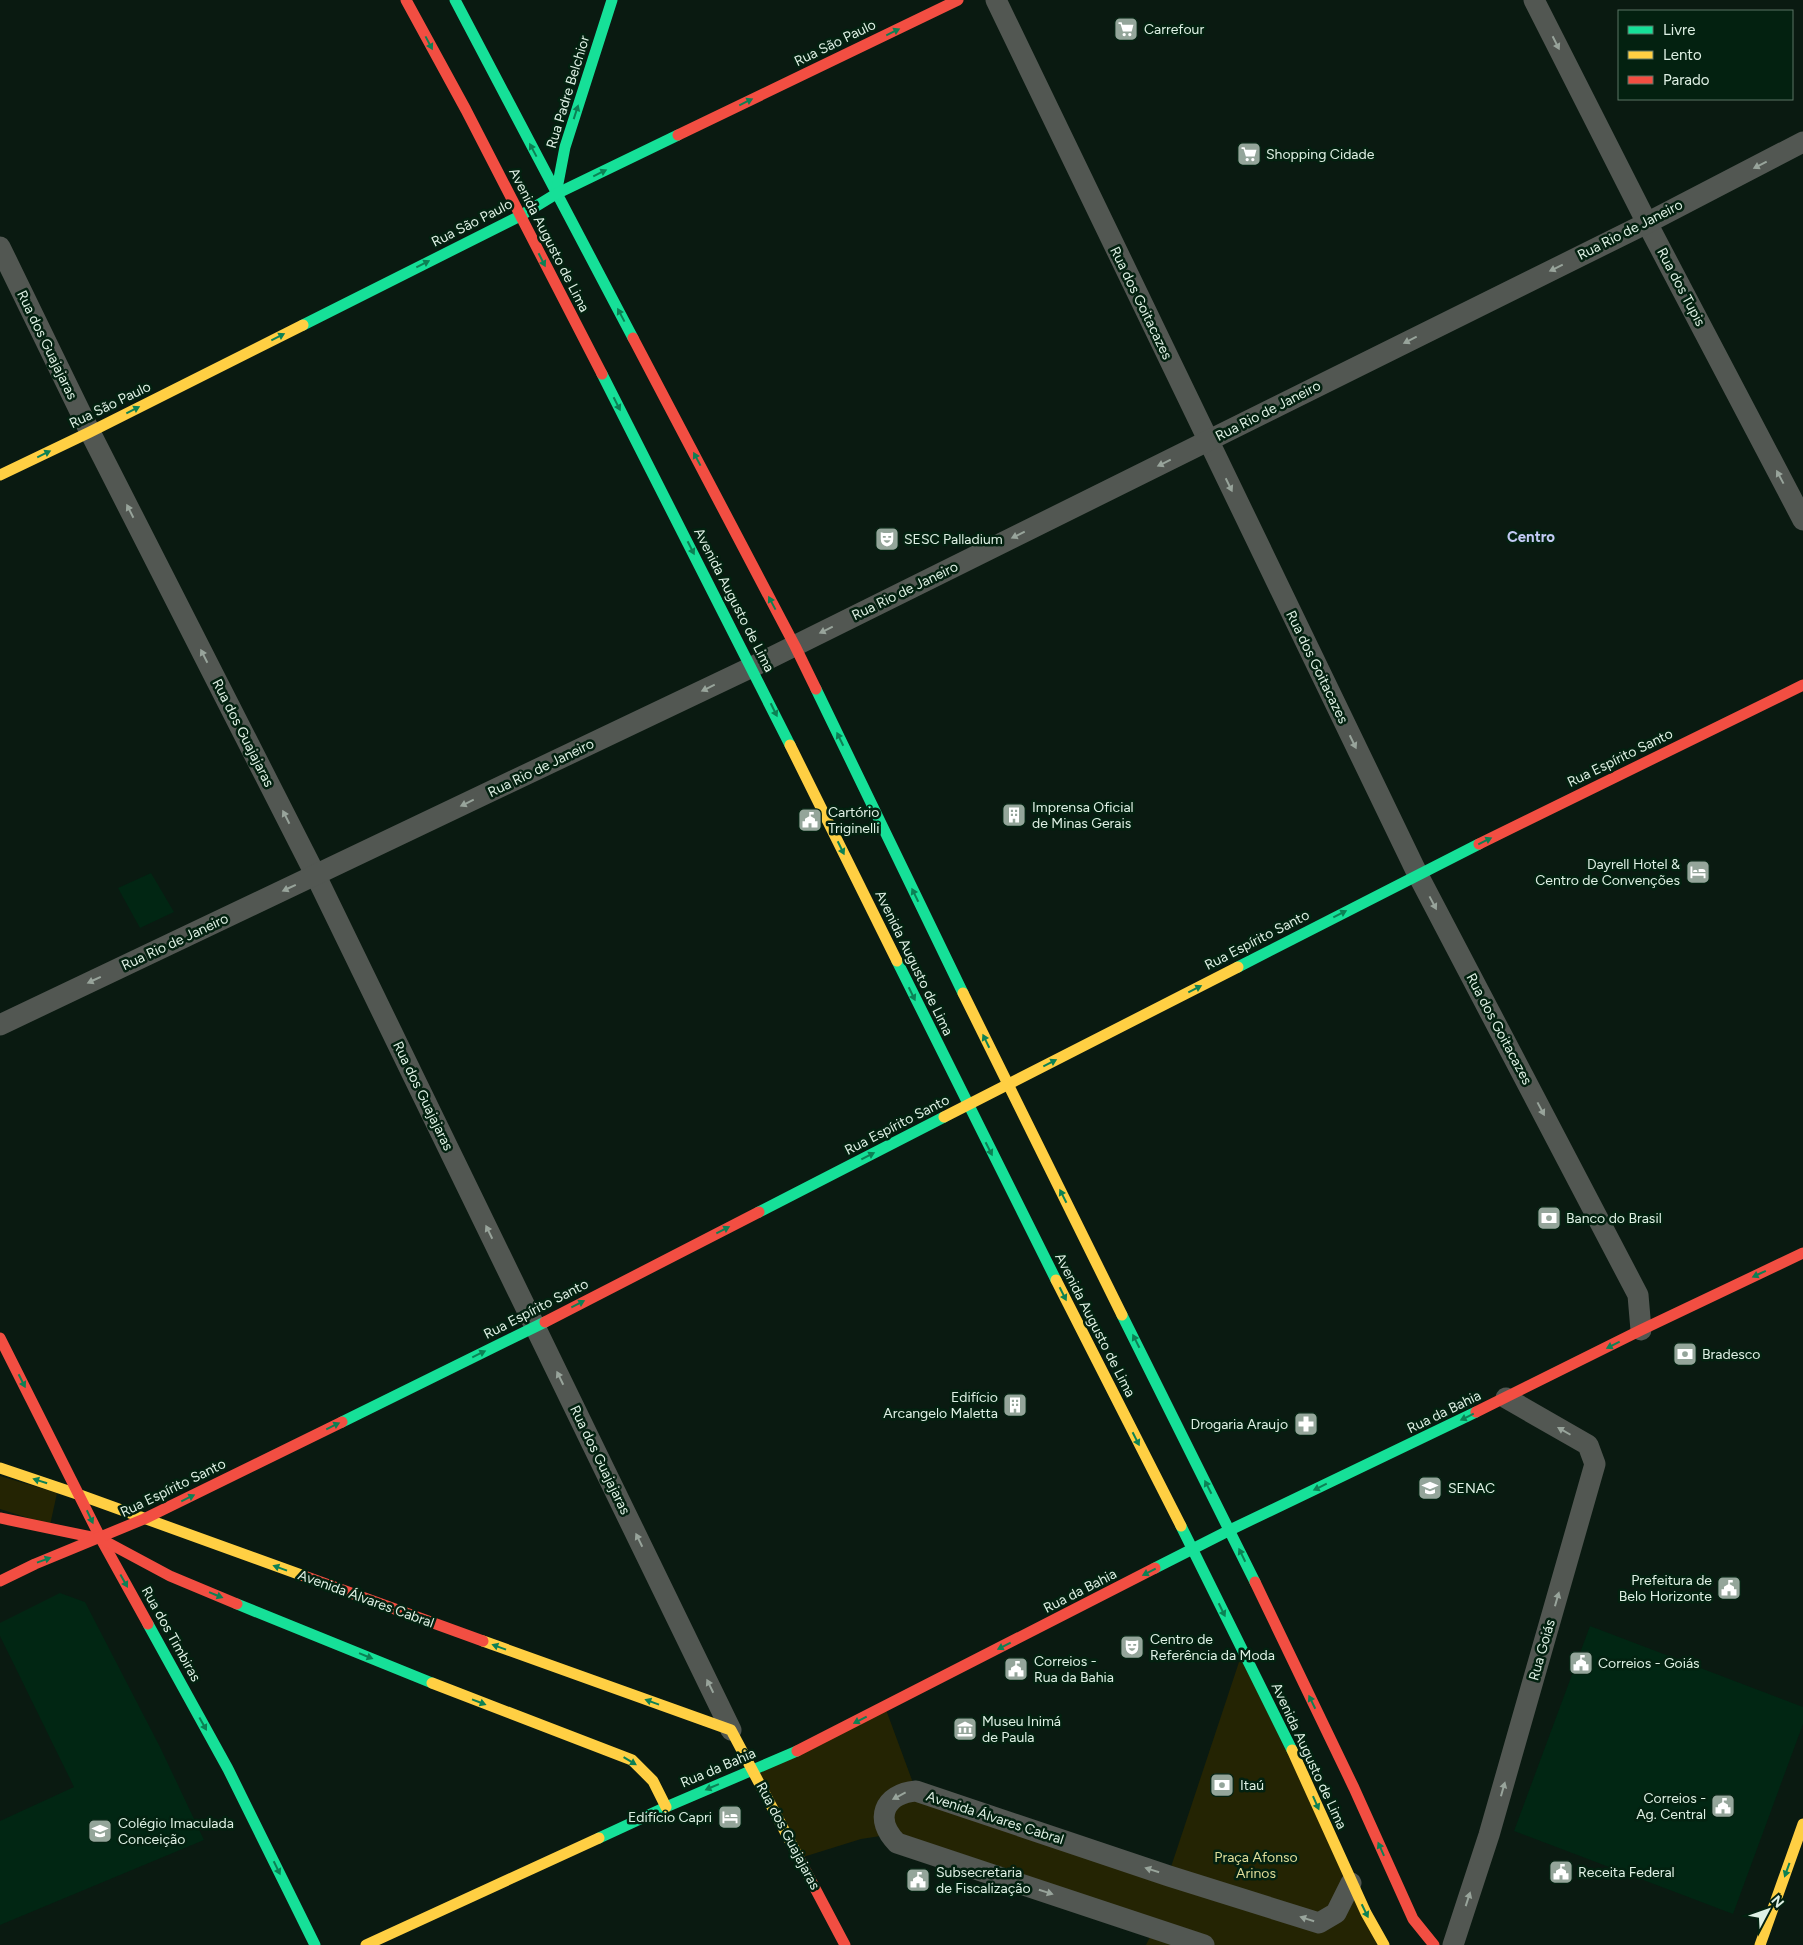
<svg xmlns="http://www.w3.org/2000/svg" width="1803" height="1945" viewBox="0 0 1803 1945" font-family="Figtree,sans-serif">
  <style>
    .built { fill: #012613 }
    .green { fill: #242403 }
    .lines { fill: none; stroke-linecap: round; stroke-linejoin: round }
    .street { stroke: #525752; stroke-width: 21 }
    .fast { stroke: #16e098; stroke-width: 11 }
    .slow { stroke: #ffcf43; stroke-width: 11 }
    .jam { stroke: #f24e42; stroke-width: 11 }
    .oneway { fill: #0c8054 }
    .oneway2 { fill: #98a49b }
    .labels { text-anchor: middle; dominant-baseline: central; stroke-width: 5; stroke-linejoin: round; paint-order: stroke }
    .poi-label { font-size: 14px; fill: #def0e4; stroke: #032110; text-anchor: start }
    .street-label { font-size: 14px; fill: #def0e4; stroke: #032110 }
    .park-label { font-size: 14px; fill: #dfdd9a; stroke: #032110 }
    .neighbourhood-label { font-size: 15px; font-weight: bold; fill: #c4caf5; stroke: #032110 }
  </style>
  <rect width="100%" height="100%" fill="#0a1a11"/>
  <g class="built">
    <polygon points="151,873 174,912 140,928 118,888"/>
    <polygon points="60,1593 85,1602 160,1747 204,1840 0,1925 0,1821 74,1787 0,1636 0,1623"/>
    <polygon points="1590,1626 1803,1707 1803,1724 1733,1914 1514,1831"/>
  </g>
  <g class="green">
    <polygon points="0,1476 57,1493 50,1525 0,1509"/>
    <polygon points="1242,1653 1377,1945 1146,1945 1154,1929 887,1835 861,1839 800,1858 753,1770 885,1707 916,1791 1168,1876"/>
  </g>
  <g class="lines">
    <g class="street">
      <polyline points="996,0 1418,875 1638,1295 1641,1330"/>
      <polyline points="1534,0 1647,223 1803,520"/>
      <polyline points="0,247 90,432 316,876 731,1730"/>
      <polyline points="0,1025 752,667 1647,223 1803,142"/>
      <path d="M1204,1945L897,1843C874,1820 883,1794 916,1791L1169,1876L1319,1923L1336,1913L1351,1883"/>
      <polyline points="1453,1945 1489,1835 1595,1464 1588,1445 1506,1398"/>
    </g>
    <g class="fast">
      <polyline points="455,0 633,338"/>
      <polyline points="556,194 565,147 612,0"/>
      <polyline points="303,325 520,216 556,194 678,135"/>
      <polyline points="602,374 790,745"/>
      <polyline points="816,689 963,993"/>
      <polyline points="897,961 1056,1280"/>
      <polyline points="1238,967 1479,844"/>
      <polyline points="759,1212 944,1117"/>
      <polyline points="1122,1315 1255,1582"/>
      <polyline points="342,1422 545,1322"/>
      <polyline points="1181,1526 1292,1750"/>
      <polyline points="1155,1568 1230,1530 1476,1412"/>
      <polyline points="237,1604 432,1683"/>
      <polyline points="148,1624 228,1769 315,1945"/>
      <polyline points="599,1838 666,1807 797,1751"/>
    </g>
    <g class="slow">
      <polyline points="0,475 90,432 303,325"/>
      <polyline points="790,745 897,961"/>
      <polyline points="963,993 1122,1315"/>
      <polyline points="944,1117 1238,967"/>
      <polyline points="1056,1280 1181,1526"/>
      <polyline points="0,1468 80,1495 304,1576"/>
      <polyline points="483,1641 731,1730 799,1858"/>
      <polyline points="432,1683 632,1760 653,1781 666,1807"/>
      <polyline points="1292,1750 1366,1913 1384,1945"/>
      <polyline points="366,1945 599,1838"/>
      <polyline points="1760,1945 1803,1824"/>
    </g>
    <g class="jam">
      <polyline points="406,0 466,110 602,374"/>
      <polyline points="678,135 958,0"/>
      <polyline points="633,338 795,646 816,689"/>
      <polyline points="1479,844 1803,685"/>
      <polyline points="545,1322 759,1212"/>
      <polyline points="0,1338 101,1539 148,1624"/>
      <polyline points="1476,1412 1641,1330 1803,1253"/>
      <polyline points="0,1518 101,1539 170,1576 237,1604"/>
      <polyline points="304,1576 483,1641"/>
      <polyline points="0,1581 35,1564 144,1519 342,1422"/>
      <polyline points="1255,1582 1354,1788 1413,1919 1434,1945"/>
      <polyline points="797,1751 1155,1568"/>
      <polyline points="799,1858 845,1945"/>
    </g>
  </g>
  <defs><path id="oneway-solid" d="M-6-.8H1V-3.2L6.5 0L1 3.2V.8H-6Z" transform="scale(1.25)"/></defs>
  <g class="oneway">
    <use href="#oneway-solid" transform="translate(893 32) rotate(-26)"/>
    <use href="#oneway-solid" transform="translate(429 43) rotate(62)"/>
    <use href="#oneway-solid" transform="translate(746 102) rotate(-26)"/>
    <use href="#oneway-solid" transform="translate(576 112) rotate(-72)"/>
    <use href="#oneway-solid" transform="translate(533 150) rotate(-118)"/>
    <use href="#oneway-solid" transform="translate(600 173) rotate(-26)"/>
    <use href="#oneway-solid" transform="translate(542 260) rotate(63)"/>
    <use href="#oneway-solid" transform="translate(423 264) rotate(-27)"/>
    <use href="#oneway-solid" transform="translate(621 315) rotate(-118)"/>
    <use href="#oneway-solid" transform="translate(278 337) rotate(-27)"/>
    <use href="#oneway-solid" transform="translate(617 404) rotate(63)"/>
    <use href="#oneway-solid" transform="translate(133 410) rotate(-27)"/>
    <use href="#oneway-solid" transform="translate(44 454) rotate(-26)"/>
    <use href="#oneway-solid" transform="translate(697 459) rotate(-118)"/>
    <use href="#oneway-solid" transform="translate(691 548) rotate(63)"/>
    <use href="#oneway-solid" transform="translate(772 603) rotate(-118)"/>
    <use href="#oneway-solid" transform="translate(774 710) rotate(64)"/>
    <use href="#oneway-solid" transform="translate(840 739) rotate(-116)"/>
    <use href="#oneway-solid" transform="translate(1485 841) rotate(-26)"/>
    <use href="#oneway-solid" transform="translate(841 848) rotate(64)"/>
    <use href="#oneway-solid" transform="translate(915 895) rotate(-116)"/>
    <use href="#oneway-solid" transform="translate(1340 914) rotate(-27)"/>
    <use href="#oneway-solid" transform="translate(1195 989) rotate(-27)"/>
    <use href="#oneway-solid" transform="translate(912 994) rotate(64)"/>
    <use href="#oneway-solid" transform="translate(986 1041) rotate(-116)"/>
    <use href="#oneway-solid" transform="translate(1050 1063) rotate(-27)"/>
    <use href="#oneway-solid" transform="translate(989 1149) rotate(63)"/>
    <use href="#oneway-solid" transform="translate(868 1156) rotate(-27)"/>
    <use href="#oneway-solid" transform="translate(1063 1196) rotate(-117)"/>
    <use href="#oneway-solid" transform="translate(723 1230) rotate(-27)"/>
    <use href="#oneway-solid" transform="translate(1759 1274) rotate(155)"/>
    <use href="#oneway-solid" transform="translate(1063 1294) rotate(63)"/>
    <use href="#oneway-solid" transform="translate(578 1304) rotate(-27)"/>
    <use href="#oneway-solid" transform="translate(1136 1341) rotate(-117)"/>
    <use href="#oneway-solid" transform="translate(1613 1345) rotate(153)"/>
    <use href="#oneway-solid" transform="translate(479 1354) rotate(-26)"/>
    <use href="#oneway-solid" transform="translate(22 1381) rotate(63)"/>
    <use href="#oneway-solid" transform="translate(1467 1417) rotate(154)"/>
    <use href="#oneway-solid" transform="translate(333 1426) rotate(-26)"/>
    <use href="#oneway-solid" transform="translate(1136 1439) rotate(63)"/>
    <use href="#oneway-solid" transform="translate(40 1481) rotate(-162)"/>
    <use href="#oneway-solid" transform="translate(1208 1487) rotate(-117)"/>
    <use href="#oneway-solid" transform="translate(1320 1487) rotate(154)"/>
    <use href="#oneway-solid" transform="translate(188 1498) rotate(-26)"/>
    <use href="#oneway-solid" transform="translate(90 1517) rotate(65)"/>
    <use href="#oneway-solid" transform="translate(1242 1555) rotate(-116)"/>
    <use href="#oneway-solid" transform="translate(44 1560) rotate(-20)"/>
    <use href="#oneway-solid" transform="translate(280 1568) rotate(-160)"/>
    <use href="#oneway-solid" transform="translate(1149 1572) rotate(153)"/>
    <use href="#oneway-solid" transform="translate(124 1581) rotate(61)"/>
    <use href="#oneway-solid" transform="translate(216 1595) rotate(22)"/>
    <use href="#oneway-solid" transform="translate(1222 1610) rotate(64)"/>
    <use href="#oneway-solid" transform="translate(1004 1646) rotate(153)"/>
    <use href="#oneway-solid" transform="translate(499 1647) rotate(-160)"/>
    <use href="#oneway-solid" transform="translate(366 1656) rotate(22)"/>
    <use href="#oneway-solid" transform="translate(479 1702) rotate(21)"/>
    <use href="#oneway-solid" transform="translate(652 1702) rotate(-160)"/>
    <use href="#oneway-solid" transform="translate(1312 1702) rotate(-116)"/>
    <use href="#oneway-solid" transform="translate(860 1720) rotate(153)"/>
    <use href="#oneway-solid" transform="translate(203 1724) rotate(61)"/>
    <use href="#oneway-solid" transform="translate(630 1761) rotate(31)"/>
    <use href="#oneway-solid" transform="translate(712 1787) rotate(157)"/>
    <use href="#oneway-solid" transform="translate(1316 1803) rotate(66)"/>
    <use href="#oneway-solid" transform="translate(1381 1849) rotate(-114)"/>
    <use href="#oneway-solid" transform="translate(277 1868) rotate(64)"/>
    <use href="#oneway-solid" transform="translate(1787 1870) rotate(110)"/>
    <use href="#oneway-solid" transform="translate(1365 1911) rotate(64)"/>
  </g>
  <g class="oneway2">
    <use href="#oneway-solid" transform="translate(1556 43) rotate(63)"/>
    <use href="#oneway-solid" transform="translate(1760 165) rotate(153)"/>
    <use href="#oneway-solid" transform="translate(1556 268) rotate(154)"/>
    <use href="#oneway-solid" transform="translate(1410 340) rotate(153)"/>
    <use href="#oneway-solid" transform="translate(1164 463) rotate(154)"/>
    <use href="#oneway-solid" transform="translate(1780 477) rotate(-118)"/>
    <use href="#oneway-solid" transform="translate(1229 485) rotate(64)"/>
    <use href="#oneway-solid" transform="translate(130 511) rotate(-117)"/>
    <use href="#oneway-solid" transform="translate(1018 535) rotate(154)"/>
    <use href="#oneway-solid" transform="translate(826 630) rotate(154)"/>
    <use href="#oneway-solid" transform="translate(204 656) rotate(-117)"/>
    <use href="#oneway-solid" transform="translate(708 688) rotate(154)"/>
    <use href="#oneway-solid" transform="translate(1353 742) rotate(64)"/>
    <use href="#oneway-solid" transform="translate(467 803) rotate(154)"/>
    <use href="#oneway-solid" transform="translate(286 817) rotate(-117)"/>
    <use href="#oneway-solid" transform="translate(289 888) rotate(155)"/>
    <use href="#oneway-solid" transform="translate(1433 903) rotate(62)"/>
    <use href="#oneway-solid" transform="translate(94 980) rotate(155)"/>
    <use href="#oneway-solid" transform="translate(1541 1109) rotate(62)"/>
    <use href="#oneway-solid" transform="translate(489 1232) rotate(-116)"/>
    <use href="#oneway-solid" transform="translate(560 1378) rotate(-116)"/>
    <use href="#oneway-solid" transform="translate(1564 1431) rotate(-150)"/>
    <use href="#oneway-solid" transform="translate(639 1540) rotate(-116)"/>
    <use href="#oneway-solid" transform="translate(1557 1599) rotate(-74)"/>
    <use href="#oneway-solid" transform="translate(710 1686) rotate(-116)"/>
    <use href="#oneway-solid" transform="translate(1503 1789) rotate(-74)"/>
    <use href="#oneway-solid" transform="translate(899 1796) rotate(152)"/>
    <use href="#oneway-solid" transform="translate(1152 1870) rotate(-162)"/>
    <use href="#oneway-solid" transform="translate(1046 1892) rotate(18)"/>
    <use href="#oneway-solid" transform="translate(1468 1899) rotate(-72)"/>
    <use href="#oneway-solid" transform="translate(1307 1919) rotate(-162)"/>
  </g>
  <defs>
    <g id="supermarket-square" transform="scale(1.25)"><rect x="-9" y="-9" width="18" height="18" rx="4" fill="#94a59a" stroke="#032110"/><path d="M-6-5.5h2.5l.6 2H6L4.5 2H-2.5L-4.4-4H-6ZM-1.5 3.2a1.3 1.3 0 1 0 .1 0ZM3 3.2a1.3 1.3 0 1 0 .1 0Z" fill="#fff"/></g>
    <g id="theatre-square" transform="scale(1.25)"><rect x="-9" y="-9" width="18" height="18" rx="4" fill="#94a59a" stroke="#032110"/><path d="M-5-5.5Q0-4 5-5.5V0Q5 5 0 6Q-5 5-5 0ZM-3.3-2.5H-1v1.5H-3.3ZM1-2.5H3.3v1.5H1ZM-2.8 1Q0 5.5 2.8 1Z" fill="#fff"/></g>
    <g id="building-square" transform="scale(1.25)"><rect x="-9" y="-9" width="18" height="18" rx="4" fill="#94a59a" stroke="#032110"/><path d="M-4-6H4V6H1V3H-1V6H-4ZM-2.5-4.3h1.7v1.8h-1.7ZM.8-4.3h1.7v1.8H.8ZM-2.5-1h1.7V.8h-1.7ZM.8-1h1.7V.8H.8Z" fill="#fff"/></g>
    <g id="civic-square" transform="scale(1.25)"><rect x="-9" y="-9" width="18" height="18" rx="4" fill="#94a59a" stroke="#032110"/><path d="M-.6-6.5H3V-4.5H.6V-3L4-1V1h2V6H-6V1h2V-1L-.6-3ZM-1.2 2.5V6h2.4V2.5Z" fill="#fff"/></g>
    <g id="hotel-square" transform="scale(1.25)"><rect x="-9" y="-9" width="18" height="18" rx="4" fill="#94a59a" stroke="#032110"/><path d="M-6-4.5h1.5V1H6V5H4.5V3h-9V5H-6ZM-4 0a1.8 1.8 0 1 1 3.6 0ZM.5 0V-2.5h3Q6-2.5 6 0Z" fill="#fff"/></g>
    <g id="bank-square" transform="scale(1.25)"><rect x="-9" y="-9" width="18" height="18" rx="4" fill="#94a59a" stroke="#032110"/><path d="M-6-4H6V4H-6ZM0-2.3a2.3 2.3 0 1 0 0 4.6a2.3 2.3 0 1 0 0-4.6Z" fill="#fff"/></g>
    <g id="pharmacy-square" transform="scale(1.25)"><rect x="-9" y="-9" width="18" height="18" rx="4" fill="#94a59a" stroke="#032110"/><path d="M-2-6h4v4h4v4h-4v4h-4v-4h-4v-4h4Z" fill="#fff"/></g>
    <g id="university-square" transform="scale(1.25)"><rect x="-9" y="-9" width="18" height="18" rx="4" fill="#94a59a" stroke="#032110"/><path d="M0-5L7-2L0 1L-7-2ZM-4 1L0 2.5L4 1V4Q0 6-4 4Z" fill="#fff"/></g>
    <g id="museum-square" transform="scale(1.25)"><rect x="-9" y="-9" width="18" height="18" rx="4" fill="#94a59a" stroke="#032110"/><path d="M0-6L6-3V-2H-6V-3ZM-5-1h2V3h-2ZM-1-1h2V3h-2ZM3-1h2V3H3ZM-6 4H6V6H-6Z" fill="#fff"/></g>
    <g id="school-square" transform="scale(1.25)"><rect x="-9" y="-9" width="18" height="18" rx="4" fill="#94a59a" stroke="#032110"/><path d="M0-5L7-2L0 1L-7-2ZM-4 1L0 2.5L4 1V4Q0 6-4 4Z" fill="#fff"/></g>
  </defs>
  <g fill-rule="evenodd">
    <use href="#supermarket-square" x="1126" y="29"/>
    <use href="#supermarket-square" x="1249" y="154"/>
    <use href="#theatre-square" x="887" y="539"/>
    <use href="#building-square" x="1014" y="815"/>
    <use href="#civic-square" x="810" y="820"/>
    <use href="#hotel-square" x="1698" y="872"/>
    <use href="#bank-square" x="1549" y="1218"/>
    <use href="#bank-square" x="1685" y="1354"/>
    <use href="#building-square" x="1015" y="1405"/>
    <use href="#pharmacy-square" x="1306" y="1424"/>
    <use href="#university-square" x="1430" y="1488"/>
    <use href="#civic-square" x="1729" y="1588"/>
    <use href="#theatre-square" x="1132" y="1647"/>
    <use href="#civic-square" x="1581" y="1663"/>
    <use href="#civic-square" x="1016" y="1669"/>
    <use href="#museum-square" x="965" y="1729"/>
    <use href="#bank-square" x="1222" y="1785"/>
    <use href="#civic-square" x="1723" y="1806"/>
    <use href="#hotel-square" x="730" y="1817"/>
    <use href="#school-square" x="100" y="1831"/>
    <use href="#civic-square" x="1561" y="1872"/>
    <use href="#civic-square" x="918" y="1880"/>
  </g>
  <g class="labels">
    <g class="poi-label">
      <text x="1144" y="29">Carrefour</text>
      <text x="1266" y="154">Shopping Cidade</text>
      <text x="904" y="539">SESC Palladium</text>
      <text x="1032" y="807">Imprensa Oficial<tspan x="1032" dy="16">de Minas Gerais</tspan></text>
      <text x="828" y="812">Cartório<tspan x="828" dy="16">Triginelli</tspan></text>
      <text x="1680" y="864" text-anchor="end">Dayrell Hotel &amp;<tspan x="1680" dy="16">Centro de Convenções</tspan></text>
      <text x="1566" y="1218">Banco do Brasil</text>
      <text x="1702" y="1354">Bradesco</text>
      <text x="998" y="1397" text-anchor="end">Edifício<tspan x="998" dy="16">Arcangelo Maletta</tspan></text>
      <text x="1288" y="1424" text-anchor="end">Drogaria Araujo</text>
      <text x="1448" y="1488">SENAC</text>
      <text x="1712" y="1580" text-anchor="end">Prefeitura de<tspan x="1712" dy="16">Belo Horizonte</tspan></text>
      <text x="1150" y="1639">Centro de<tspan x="1150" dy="16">Referência da Moda</tspan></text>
      <text x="1034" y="1661">Correios -<tspan x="1034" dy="16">Rua da Bahia</tspan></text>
      <text x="1598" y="1663">Correios - Goiás</text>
      <text x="982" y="1721">Museu Inimá<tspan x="982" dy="16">de Paula</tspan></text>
      <text x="1240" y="1785">Itaú</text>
      <text x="1706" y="1798" text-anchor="end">Correios -<tspan x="1706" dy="16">Ag. Central</tspan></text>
      <text x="712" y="1817" text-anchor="end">Edifício Capri</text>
      <text x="118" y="1823">Colégio Imaculada<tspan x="118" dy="16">Conceição</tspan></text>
      <text x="936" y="1872">Subsecretaria<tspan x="936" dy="16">de Fiscalização</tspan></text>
      <text x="1578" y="1872">Receita Federal</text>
    </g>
    <g class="street-label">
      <text transform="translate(835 43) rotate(-26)">Rua São Paulo</text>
      <text transform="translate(568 92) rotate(-73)">Rua Padre Belchior</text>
      <text transform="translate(472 223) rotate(-27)">Rua São Paulo</text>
      <text transform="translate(1630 230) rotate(-27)">Rua Rio de Janeiro</text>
      <text transform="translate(549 240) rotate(63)">Avenida Augusto de Lima</text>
      <text transform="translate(1681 287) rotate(62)">Rua dos Tupis</text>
      <text transform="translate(1141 303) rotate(64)">Rua dos Goitacazes</text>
      <text transform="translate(47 345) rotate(64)">Rua dos Guajajaras</text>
      <text transform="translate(110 405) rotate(-26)">Rua São Paulo</text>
      <text transform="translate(1268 411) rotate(-27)">Rua Rio de Janeiro</text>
      <text transform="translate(905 591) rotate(-26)">Rua Rio de Janeiro</text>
      <text transform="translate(734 600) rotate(63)">Avenida Augusto de Lima</text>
      <text transform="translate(1317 667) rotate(64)">Rua dos Goitacazes</text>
      <text transform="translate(243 733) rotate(63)">Rua dos Guajajaras</text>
      <text transform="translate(1620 758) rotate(-26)">Rua Espírito Santo</text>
      <text transform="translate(541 768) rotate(-26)">Rua Rio de Janeiro</text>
      <text transform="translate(1257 940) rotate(-27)">Rua Espírito Santo</text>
      <text transform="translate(175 942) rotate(-25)">Rua Rio de Janeiro</text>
      <text transform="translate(914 963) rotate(64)">Avenida Augusto de Lima</text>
      <text transform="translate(1499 1029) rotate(62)">Rua dos Goitacazes</text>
      <text transform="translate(423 1096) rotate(64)">Rua dos Guajajaras</text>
      <text transform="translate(897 1125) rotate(-27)">Rua Espírito Santo</text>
      <text transform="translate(536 1309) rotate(-27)">Rua Espírito Santo</text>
      <text transform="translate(1095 1325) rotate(63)">Avenida Augusto de Lima</text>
      <text transform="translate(1444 1412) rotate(-26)">Rua da Bahia</text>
      <text transform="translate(600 1460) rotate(64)">Rua dos Guajajaras</text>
      <text transform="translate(173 1488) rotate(-26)">Rua Espírito Santo</text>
      <text transform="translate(1080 1591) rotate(-27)">Rua da Bahia</text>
      <text transform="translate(366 1599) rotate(20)">Avenida Álvares Cabral</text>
      <text transform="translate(171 1634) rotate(61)">Rua dos Timbiras</text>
      <text transform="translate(1542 1650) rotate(-74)">Rua Goiás</text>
      <text transform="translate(1309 1756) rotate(65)">Avenida Augusto de Lima</text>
      <text transform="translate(718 1768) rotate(-23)">Rua da Bahia</text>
      <text transform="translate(995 1818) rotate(18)">Avenida Álvares Cabral</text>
      <text transform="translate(788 1836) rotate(62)">Rua dos Guajajaras</text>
    </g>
    <g class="park-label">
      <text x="1256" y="1857">Praça Afonso<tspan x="1256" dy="16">Arinos</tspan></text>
    </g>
    <g class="neighbourhood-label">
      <text x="1531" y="537">Centro</text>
    </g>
  </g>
  <rect x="1618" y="10" width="175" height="90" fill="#032110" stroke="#5b7465"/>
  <rect x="1628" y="26" width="25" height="8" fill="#16e098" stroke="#5b7465"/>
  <text x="1663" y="35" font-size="15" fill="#def0e4">Livre</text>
  <rect x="1628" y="51" width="25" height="8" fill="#ffcf43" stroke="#5b7465"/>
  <text x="1663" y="60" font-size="15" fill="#def0e4">Lento</text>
  <rect x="1628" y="76" width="25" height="8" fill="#f24e42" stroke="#5b7465"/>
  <text x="1663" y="85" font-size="15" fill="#def0e4">Parado</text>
  <g transform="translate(1768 1910) rotate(49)" stroke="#032110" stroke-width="4" paint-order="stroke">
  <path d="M0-4L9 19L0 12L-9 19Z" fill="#def0e4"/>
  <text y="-8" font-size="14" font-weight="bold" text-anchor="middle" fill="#def0e4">N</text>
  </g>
</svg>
